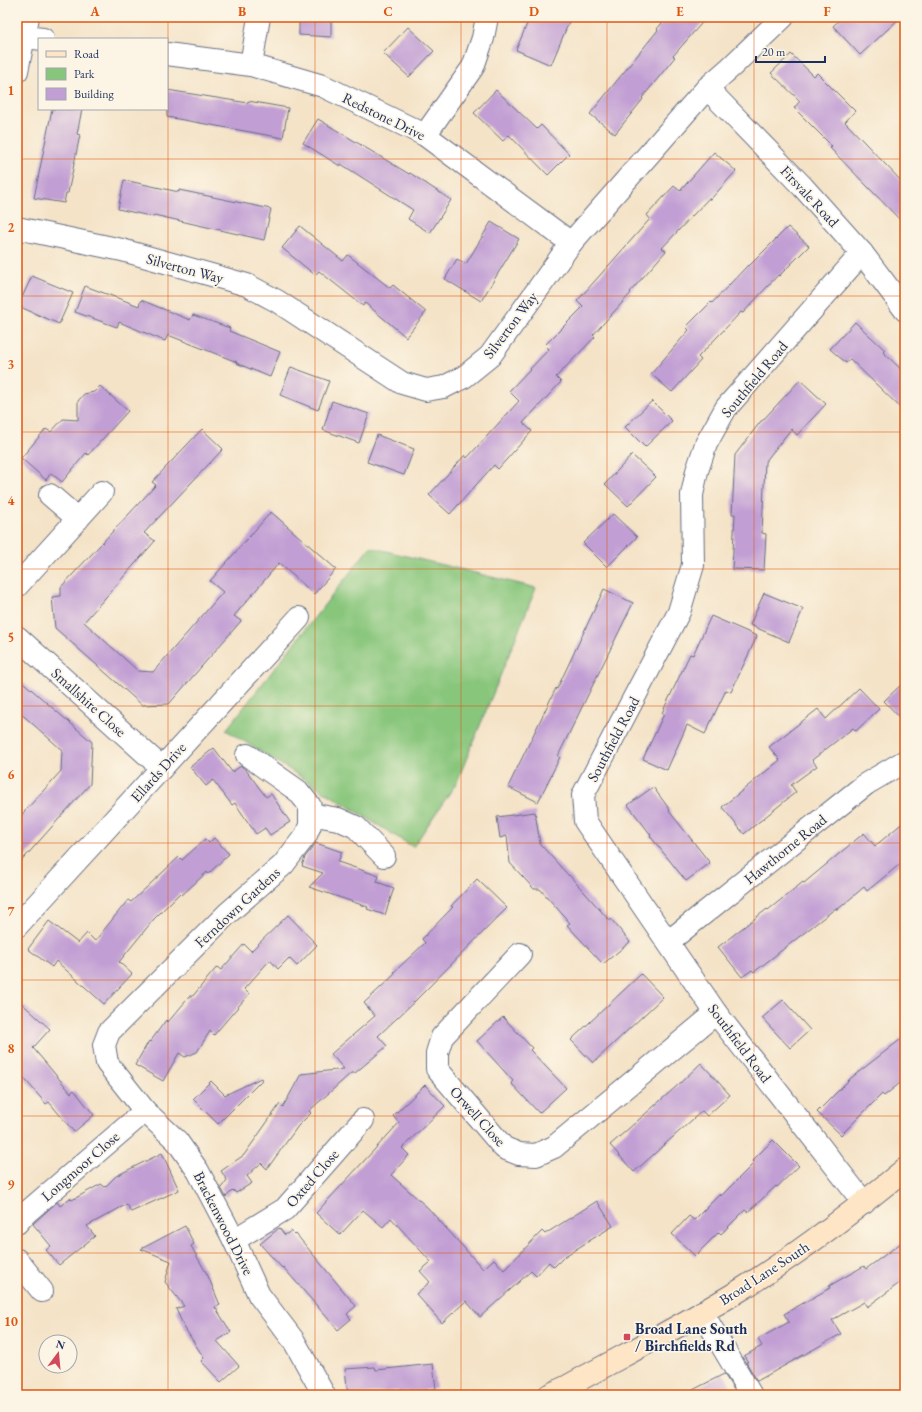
<svg xmlns="http://www.w3.org/2000/svg" width="922" height="1412" viewBox="0 0 922 1412" font-family="'EB Garamond',serif">
  <style>
    .green { fill: #88c67c; stroke: #527a6d }
    .building { fill: #c19ed4 }
    .lines { fill: none; stroke-linecap: round; stroke-linejoin: round }
    .street-casing { stroke: #676e83; stroke-width: 24 }
    .secondary-casing { stroke: #676e83; stroke-width: 24 }
    .street { stroke: #fff; stroke-width: 22 }
    .secondary { stroke: #fee5c5; stroke-width: 22 }
    .grid { fill: none; stroke: #de5710; stroke-width: 1; stroke-opacity: 0.55 }
    .poi-dot { fill: #d1495b; stroke: #fcf5e5; stroke-width: 1.5 }
    .labels { text-anchor: middle; dominant-baseline: central; stroke-width: 3.5; stroke-linejoin: round; paint-order: stroke }
    .street-label { font-size: 15px; fill: #1b2f5e; stroke: #fcf5e5 }
    .poi-label { font-size: 15px; font-weight: bold; fill: #1b2f5e; stroke: #fcf5e5; text-anchor: start }
    .neatline { fill: none; stroke: #de5710; stroke-width: 1.5 }
    .grid-label { font-size: 13px; text-anchor: middle; font-weight: bold; fill: #de5710 }
  </style>
  <rect width="100%" height="100%" fill="#fcf5e5"/>
  <filter id="ink" filterUnits="userSpaceOnUse"><feTurbulence type="fractalNoise" baseFrequency=".025" numOctaves="2"/><feDisplacementMap in="SourceGraphic" scale="8" xChannelSelector="R" yChannelSelector="G"/><feConvolveMatrix kernelMatrix="1 2 1 2 8 2 1 2 1" color-interpolation-filters="sRGB"/></filter>
  <filter id="wash" filterUnits="userSpaceOnUse"><feTurbulence type="fractalNoise" baseFrequency=".012" numOctaves="4" result="noise"/><feDisplacementMap in="SourceGraphic" scale="16" xChannelSelector="R" yChannelSelector="G"/><feGaussianBlur stdDeviation="0.9" result="paint"/><feColorMatrix in="noise" values="0 0 0 0 0 0 0 0 0 0 0 0 0 0 0 0 0 1.4 0 .05"/><feComposite in="paint" operator="in"/></filter>
  <g filter="url(#wash)">
    <rect width="100%" height="100%" fill="#f4e3c7"/>
    <polygon class="green" points="370,547 536,588 457,782 413,847 226,730"/>
    <g id="blocks">
      <g class="building">
        <polygon points="299,17 331,17 331,37 299,35"/>
        <polygon points="530,17 571,17 551,65 516,50"/>
        <polygon points="667,17 707,17 673,56 675,57 642,98 643,99 615,134 590,114 658,30 657,29"/>
        <polygon points="843,17 901,17 860,55 833,26"/>
        <polygon points="408,27 434,51 409,77 383,53"/>
        <polygon points="791,54 814,76 817,73 855,111 845,122 905,185 905,225 830,148 832,146 794,108 800,101 771,73"/>
        <polygon points="167,90 248,103 248,101 288,108 283,138 167,117"/>
        <polygon points="496,90 537,129 541,125 569,154 548,175 509,135 503,141 474,113"/>
        <polygon points="52,109 82,109 77,134 80,135 68,193 66,193 64,203 34,198"/>
        <polygon points="318,119 409,174 410,173 451,200 430,233 408,219 413,210 341,164 340,166 303,143"/>
        <polygon points="714,152 736,171 710,200 709,198 662,248 666,251 630,292 631,293 593,335 595,337 556,377 561,382 523,423 532,431 498,469 494,465 450,514 429,495 465,455 467,458 519,401 509,391 549,349 545,345 583,307 577,301 650,219 647,215 674,186 680,191"/>
        <polygon points="124,180 179,192 179,190 271,209 264,240 154,215 154,217 118,209"/>
        <polygon points="491,222 519,239 481,301 445,279 457,259 466,264"/>
        <polygon points="300,226 343,261 348,255 390,288 393,285 426,312 406,337 365,303 363,306 319,271 315,275 282,248"/>
        <polygon points="788,227 809,246 779,276 778,275 743,313 741,312 698,357 701,360 672,392 651,374 689,330 686,327 711,302 712,303 748,265 749,266"/>
        <polygon points="32,276 73,293 59,324 18,306"/>
        <polygon points="85,286 139,306 141,300 190,320 193,315 230,328 229,331 280,352 270,377 236,363 237,362 168,335 165,341 119,322 117,327 75,312"/>
        <polygon points="855,322 885,350 883,352 905,373 905,412 850,359 846,363 830,349"/>
        <polygon points="291,367 329,381 318,410 280,395"/>
        <polygon points="800,380 826,404 797,435 791,429 765,462 762,533 766,534 764,570 732,569 735,514 732,514 735,455 761,421 762,421"/>
        <polygon points="100,386 128,411 88,455 86,453 62,482 51,473 46,480 21,458 46,429 51,432 63,419 78,420 78,401 84,394 94,392"/>
        <polygon points="332,401 369,414 359,443 323,430"/>
        <polygon points="652,401 672,421 645,447 625,427"/>
        <polygon points="202,429 223,449 144,533 155,541 84,622 138,671 153,672 223,592 210,581 271,512 336,569 314,594 279,563 234,616 241,621 169,704 142,705 55,628 52,597 61,596 61,587 156,485 152,482"/>
        <polygon points="377,435 414,449 404,475 367,462"/>
        <polygon points="632,455 656,477 628,506 605,484"/>
        <polygon points="613,514 637,537 607,567 583,543"/>
        <polygon points="604,589 633,603 558,756 560,757 538,802 508,787 556,688 557,689"/>
        <polygon points="764,593 803,609 789,642 750,625"/>
        <polygon points="711,616 757,636 731,692 726,690 705,734 687,725 667,770 643,759 664,714 662,713 690,654 693,655"/>
        <polygon points="17,677 92,742 90,784 17,866 17,820 61,771 62,750 17,710"/>
        <polygon points="905,681 905,723 884,701"/>
        <polygon points="859,688 879,709 856,731 853,728 812,760 817,766 791,785 796,792 744,834 722,807 780,760 769,747 818,709 826,719"/>
        <polygon points="214,748 232,772 241,766 246,770 266,797 271,794 290,822 270,835 265,828 256,834 235,803 232,805 213,780 206,786 190,767"/>
        <polygon points="653,787 670,810 669,811 710,863 686,881 650,836 651,835 628,805"/>
        <polygon points="535,812 540,844 569,876 569,875 609,920 611,919 630,942 603,964 567,925 570,923 540,889 534,889 510,863 507,836 500,838 497,817"/>
        <polygon points="905,821 905,860 867,891 864,887 837,910 836,908 754,972 752,970 742,977 718,947 767,909 768,910 803,882 804,883 864,833 875,846"/>
        <polygon points="214,838 229,854 208,874 207,872 182,895 180,893 154,919 119,962 132,974 104,1004 56,961 52,967 28,949 49,921 78,943 87,933 95,941 128,900 131,902 179,857 182,860 205,839 209,843"/>
        <polygon points="316,843 342,852 338,862 379,876 377,882 394,888 385,915 367,909 368,907 309,887 323,873 302,866 305,857"/>
        <polygon points="477,879 507,908 414,1002 378,1036 387,1046 355,1073 351,1073 309,1111 311,1113 298,1126 267,1169 261,1163 247,1176 252,1183 236,1193 233,1190 226,1197 221,1188 227,1180 221,1171 244,1155 280,1104 283,1107 301,1074 344,1069 331,1054 375,1016 364,1003 395,974 394,972 425,943 422,939 453,907 451,906"/>
        <polygon points="288,915 317,945 297,966 289,958 278,969 270,960 244,989 249,994 214,1035 210,1031 197,1052 185,1057 179,1053 163,1081 135,1065 149,1041 150,1042 166,1020 168,1022 191,995 192,997 217,967 221,970 244,944 251,951"/>
        <polygon points="641,974 663,997 593,1063 571,1040"/>
        <polygon points="17,999 50,1029 33,1048 71,1093 74,1090 94,1115 74,1132 49,1102 46,1104 17,1070"/>
        <polygon points="783,1000 810,1030 790,1048 762,1018"/>
        <polygon points="503,1017 532,1048 530,1050 566,1088 539,1113 511,1083 513,1081 477,1041"/>
        <polygon points="905,1036 905,1079 884,1096 882,1094 841,1135 817,1112 851,1078"/>
        <polygon points="701,1063 730,1095 707,1116 702,1111 634,1172 610,1145 678,1085"/>
        <polygon points="261,1078 262,1080 218,1124 193,1099 211,1081 225,1095"/>
        <polygon points="425,1085 445,1106 402,1148 409,1155 391,1175 428,1208 483,1269 494,1259 504,1270 542,1231 545,1234 597,1201 613,1226 565,1256 554,1267 549,1262 536,1276 531,1271 480,1317 466,1301 442,1323 416,1294 430,1282 420,1271 431,1262 391,1218 383,1227 363,1210 340,1235 316,1213 399,1123 393,1116"/>
        <polygon points="773,1140 799,1166 777,1187 776,1186 748,1212 745,1210 721,1234 719,1232 695,1256 672,1234 689,1216 694,1220 720,1194 721,1196 754,1163 752,1161"/>
        <polygon points="162,1153 179,1190 131,1212 127,1204 87,1226 95,1236 59,1265 46,1250 51,1246 33,1224 35,1222 57,1202 60,1206 70,1198 72,1200 101,1184 105,1187 116,1176"/>
        <polygon points="185,1226 194,1244 191,1246 208,1276 220,1305 215,1307 231,1332 217,1341 239,1366 221,1382 201,1361 204,1358 184,1327 176,1309 184,1306 165,1282 171,1261 141,1249"/>
        <polygon points="279,1228 285,1235 291,1231 295,1235 296,1234 356,1306 347,1314 351,1319 338,1330 283,1267 282,1268 260,1244"/>
        <polygon points="905,1240 905,1279 867,1307 864,1302 832,1320 841,1334 757,1381 746,1362 748,1362 744,1356 762,1346 758,1339 789,1322 784,1314 830,1288 829,1286 864,1266 866,1269"/>
        <polygon points="433,1364 436,1389 398,1393 398,1391 348,1395 345,1369 375,1367 376,1370"/>
        <polygon points="724,1374 736,1393 733,1395 683,1395"/>
      </g>
    </g>
  </g>
  <g filter="url(#ink)">
    <use href="#blocks" fill-opacity="0" stroke="#676e83" stroke-width="1"/>
    <g class="lines">
      <g class="street-casing">
        <g id="street">
          <polyline points="24,37 43,39"/>
          <polyline points="167,54 251,65 323,86 425,135 571,243"/>
          <polyline points="251,65 259,17"/>
          <polyline points="17,71 28,17"/>
          <polyline points="707,88 803,187 862,253 905,310"/>
          <polyline points="425,135 473,67 483,38 487,17"/>
          <polyline points="17,228 122,250 247,285 277,301 402,383 426,390 444,387 464,377 490,356 571,243 707,88 731,67 783,17"/>
          <polyline points="862,253 726,408 706,444 697,471 692,495 693,565 679,612 583,795 585,821 716,1013 864,1203"/>
          <polyline points="50,495 78,519"/>
          <polyline points="17,586 102,492"/>
          <polyline points="17,637 162,768"/>
          <polyline points="247,755 298,791 310,806 310,825 306,835 283,865 228,913 109,1032 104,1045 107,1063 145,1111 177,1141 198,1171 234,1240 259,1295 294,1341 324,1395"/>
          <polyline points="310,814 338,819 356,827 384,856"/>
          <polyline points="17,926 299,618"/>
          <polyline points="668,942 866,784 905,761"/>
          <polyline points="520,954 442,1037 437,1053 437,1069 504,1148 519,1154 536,1155 554,1147 716,1013"/>
          <polyline points="17,1223 26,1213 145,1111"/>
          <polyline points="234,1240 285,1209 363,1120"/>
          <polyline points="17,1260 42,1291"/>
          <polyline points="702,1312 751,1395"/>
        </g>
      </g>
      <g class="secondary-casing">
        <path id="secondary" d="M549,1395L568,1386C626,1354 685,1324 742,1289C799,1253 853,1212 905,1169"/>
      </g>
      <use href="#street" class="street"/>
      <use href="#secondary" class="secondary"/>
    </g>
  </g>
  <path class="grid" d="M168,17V1395M315,17V1395M461,17V1395M607,17V1395M754,17V1395M17,159H905M17,296H905M17,432H905M17,569H905M17,706H905M17,843H905M17,980H905M17,1116H905M17,1253H905"/>
  <rect class="poi-dot" x="623" y="1333" width="8" height="8" rx="2"/>
  <g class="labels">
    <g class="street-label">
      <text transform="translate(384 116) rotate(26)">Redstone Drive</text>
      <text transform="translate(810 196) rotate(47)">Firsvale Road</text>
      <text transform="translate(185 268) rotate(15)">Silverton Way</text>
      <text transform="translate(510 325) rotate(-53)">Silverton Way</text>
      <text transform="translate(754 379) rotate(-50)">Southfield Road</text>
      <text transform="translate(89 702) rotate(42)">Smallshire Close</text>
      <text transform="translate(613 739) rotate(-62)">Southfield Road</text>
      <text transform="translate(158 772) rotate(-48)">Ellards Drive</text>
      <text transform="translate(785 849) rotate(-39)">Hawthorne Road</text>
      <text transform="translate(237 907) rotate(-43)">Ferndown Gardens</text>
      <text transform="translate(740 1043) rotate(53)">Southfield Road</text>
      <text transform="translate(478 1116) rotate(48)">Orwell Close</text>
      <text transform="translate(80 1166) rotate(-41)">Longmoor Close</text>
      <text transform="translate(312 1178) rotate(-49)">Oxted Close</text>
      <text transform="translate(224 1223) rotate(63)">Brackenwood Drive</text>
      <text transform="translate(764 1273) rotate(-33)">Broad Lane South</text>
    </g>
    <g class="poi-label">
      <text x="635" y="1328">Broad Lane South<tspan x="635" dy="17">/ Birchfields Rd</tspan></text>
    </g>
  </g>
  <rect width="922" height="1412" fill="none" stroke="#fcf5e5" stroke-width="44"/>
  <rect x="38" y="38" width="130" height="72" fill="#fcf5e5" stroke="#a2a6af"/>
  <rect x="46" y="51" width="20" height="6" fill="#fee5c5" stroke="#a2a6af"/>
  <text x="74" y="58" font-size="12" fill="#1b2f5e">Road</text>
  <rect x="46" y="68" width="20" height="12" fill="#88c67c" stroke="#a2a6af"/>
  <text x="74" y="78" font-size="12" fill="#1b2f5e">Park</text>
  <rect x="46" y="88" width="20" height="12" fill="#c19ed4" stroke="#a2a6af"/>
  <text x="74" y="98" font-size="12" fill="#1b2f5e">Building</text>
  <g transform="translate(58 1354) rotate(16)"><circle r="19" fill="#fcf5e5" stroke="#a2a6af"/>
  <path d="M0-3L7 15L0 10L-7 15Z" fill="#d1495b"/>
  <text y="-6" font-size="11" font-weight="bold" text-anchor="middle" fill="#1b2f5e">N</text>
  </g>
  <path d="M756 56v6h69v-6" fill="none" stroke="#1b2f5e" stroke-width="2"/>
  <text x="762" y="56" font-size="12" fill="#1b2f5e" stroke="#fcf5e5" stroke-width="3" paint-order="stroke">20 m</text>
  <rect x="22" y="22" width="878" height="1368" class="neatline"/>
  <g class="grid-label">
    <text x="95" y="16">A</text>
    <text x="242" y="16">B</text>
    <text x="388" y="16">C</text>
    <text x="534" y="16">D</text>
    <text x="680" y="16">E</text>
    <text x="827" y="16">F</text>
    <text x="11" y="95">1</text>
    <text x="11" y="232">2</text>
    <text x="11" y="369">3</text>
    <text x="11" y="505">4</text>
    <text x="11" y="642">5</text>
    <text x="11" y="779">6</text>
    <text x="11" y="916">7</text>
    <text x="11" y="1053">8</text>
    <text x="11" y="1189">9</text>
    <text x="11" y="1326">10</text>
  </g>
</svg>
